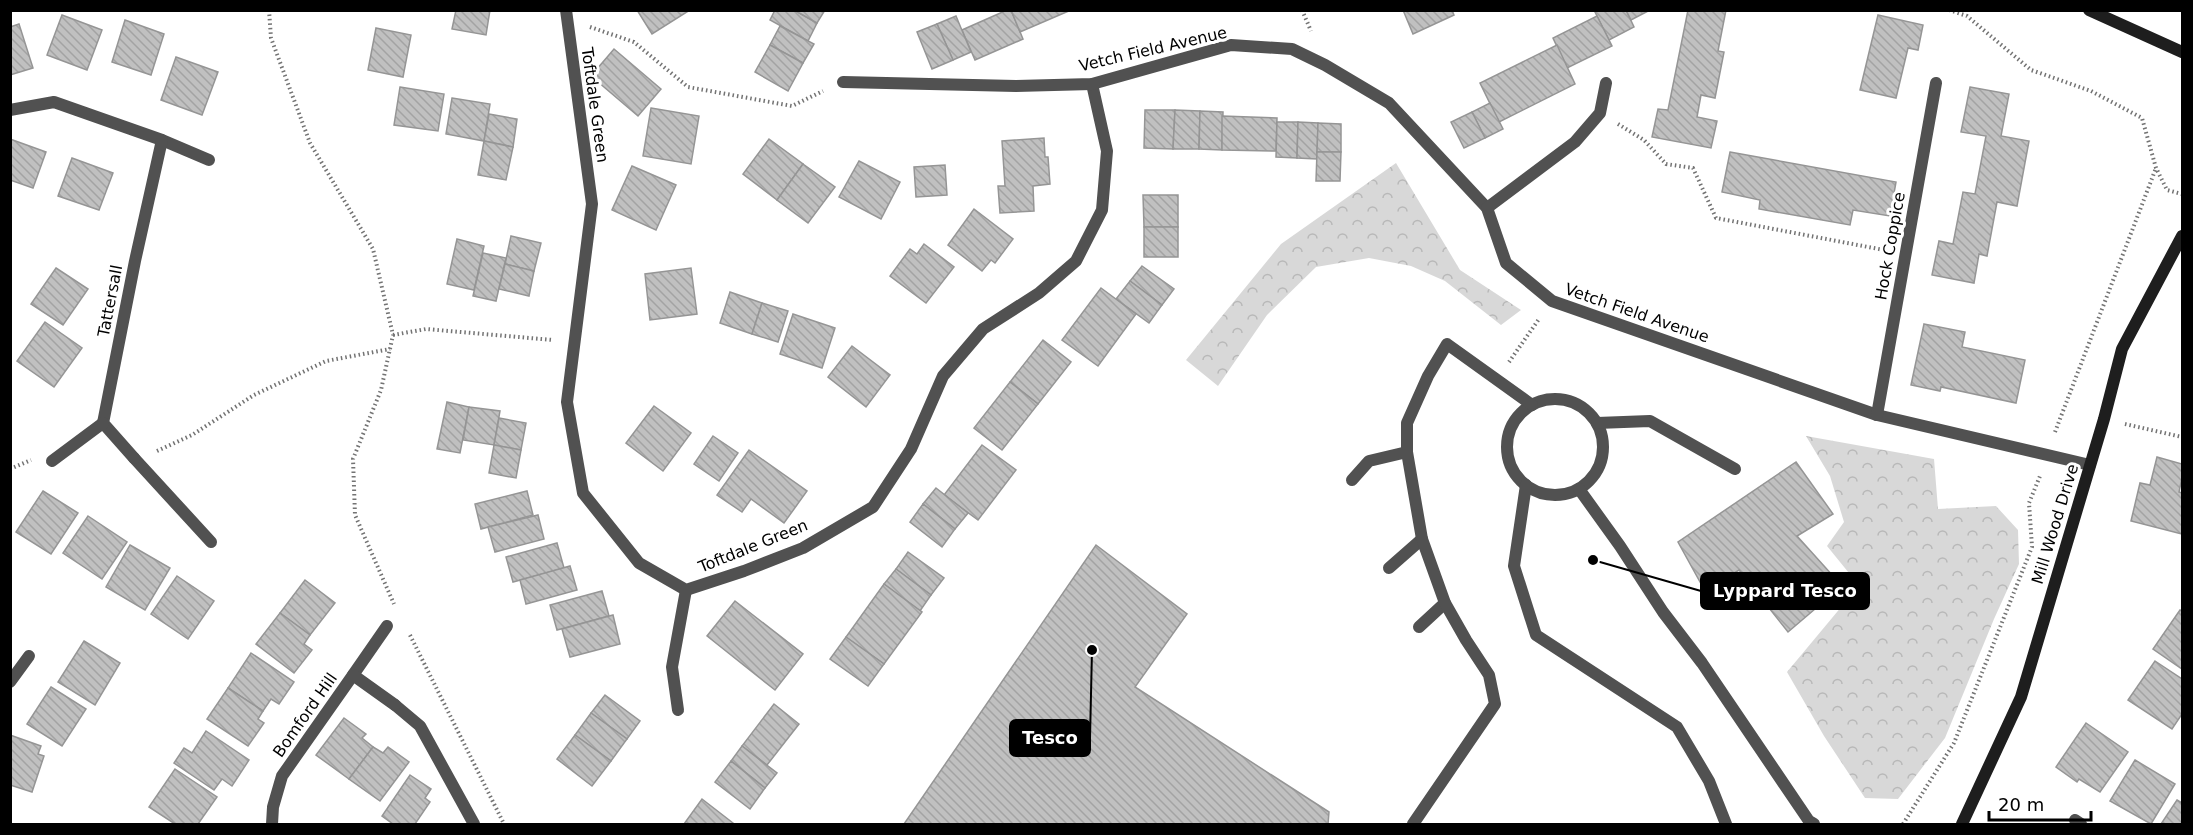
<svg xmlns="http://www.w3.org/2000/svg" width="2193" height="835" viewBox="0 0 2193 835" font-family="'DejaVu Sans',sans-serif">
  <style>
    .forest { fill: url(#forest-crowns) }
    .building { fill: url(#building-back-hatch); stroke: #959595; stroke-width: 1.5 }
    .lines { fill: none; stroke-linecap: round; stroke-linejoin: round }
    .path { stroke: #737373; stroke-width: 4; stroke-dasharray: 1.5 3; stroke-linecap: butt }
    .lane { stroke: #515151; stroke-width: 12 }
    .street { stroke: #515151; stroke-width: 12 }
    .secondary { stroke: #1e1e1e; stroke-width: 12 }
    .labels { text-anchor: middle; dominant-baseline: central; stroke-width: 6; stroke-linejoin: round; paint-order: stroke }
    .street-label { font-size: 16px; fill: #000; stroke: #fff }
    .leader { fill: none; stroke: #000; stroke-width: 2 }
    .callout-dot { fill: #000; stroke: #fff; stroke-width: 2 }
    .callout { fill: #000; stroke: #000; stroke-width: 2 }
    .callout-label { font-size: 18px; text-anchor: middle; font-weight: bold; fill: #fff }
  </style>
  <defs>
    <pattern id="forest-crowns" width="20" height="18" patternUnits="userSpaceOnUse" patternTransform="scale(1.5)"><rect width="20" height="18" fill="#d8d8d8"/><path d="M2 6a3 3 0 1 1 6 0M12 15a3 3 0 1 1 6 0" fill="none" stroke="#b8b8b8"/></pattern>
    <pattern id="building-back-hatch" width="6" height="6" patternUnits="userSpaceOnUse" patternTransform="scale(1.5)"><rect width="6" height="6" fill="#c0c0c0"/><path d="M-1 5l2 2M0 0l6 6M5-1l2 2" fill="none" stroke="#a3a3a3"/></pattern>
  </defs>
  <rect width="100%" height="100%" fill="#fff"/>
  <g class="forest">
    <polygon points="1396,163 1460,270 1521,310 1501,325 1445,281 1411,266 1369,258 1316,267 1267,315 1218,386 1186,360 1281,244"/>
    <polygon points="1806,436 1934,459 1938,509 1996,506 2018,530 2019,564 1994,619 1945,738 1898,799 1865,798 1824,736 1787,672 1847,600 1853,578 1827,546 1844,522 1830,476"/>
  </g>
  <g class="building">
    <polygon points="456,10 490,10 486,35 452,29"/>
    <polygon points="637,10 690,10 652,34"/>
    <polygon points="775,10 794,10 817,23 808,41 770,20"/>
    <polygon points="794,10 825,10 817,23"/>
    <polygon points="1007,10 1011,10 1023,39 975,60 962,30"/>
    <polygon points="1011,10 1071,10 1020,32"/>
    <polygon points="1403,10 1452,10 1454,15 1413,34"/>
    <polygon points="1594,10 1626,10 1634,27 1609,40"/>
    <polygon points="1626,10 1650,10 1631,20"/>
    <polygon points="1688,10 1726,10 1718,51 1724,52 1715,98 1701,95 1697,117 1717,121 1711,148 1652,137 1658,109 1668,110"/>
    <polygon points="62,15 102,30 87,70 47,55"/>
    <polygon points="1878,15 1923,25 1918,50 1908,48 1896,98 1860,90"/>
    <polygon points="956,16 971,52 953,60 937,24"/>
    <polygon points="1597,16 1612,46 1567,68 1553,38"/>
    <polygon points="125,20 164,34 151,75 112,62"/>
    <polygon points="19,24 33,68 10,75 10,27"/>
    <polygon points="937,24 953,60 932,69 917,32"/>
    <polygon points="780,26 814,44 803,63 770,45"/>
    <polygon points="376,28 411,35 403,77 368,70"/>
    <polygon points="770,45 803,63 788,91 755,72"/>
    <polygon points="1557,45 1575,84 1499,122 1480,83"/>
    <polygon points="614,49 661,89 638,116 591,76"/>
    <polygon points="176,57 218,72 202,115 161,100"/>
    <polygon points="400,87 444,94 438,131 394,125"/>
    <polygon points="1970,87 2009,94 2001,136 2029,141 2017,206 1997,202 1987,256 1979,254 1974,283 1932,275 1939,241 1953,244 1963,192 1975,194 1986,136 1961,132"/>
    <polygon points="452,98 490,104 484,141 446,134"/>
    <polygon points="1490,103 1503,129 1485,138 1472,112"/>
    <polygon points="651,108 699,116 691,164 643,156"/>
    <polygon points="1145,110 1175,110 1173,149 1144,148"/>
    <polygon points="1175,110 1200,111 1199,149 1173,149"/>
    <polygon points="1200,111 1223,112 1222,150 1199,149"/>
    <polygon points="1472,112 1485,138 1464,148 1451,122"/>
    <polygon points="489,114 517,119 513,147 484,141"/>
    <polygon points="1222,116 1277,118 1276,151 1222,150"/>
    <polygon points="1277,122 1298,122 1297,158 1276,157"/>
    <polygon points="1298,122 1318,123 1317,159 1297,158"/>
    <polygon points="1318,123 1341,124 1341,152 1317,152"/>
    <polygon points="1044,138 1045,157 1048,157 1050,184 1033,186 1034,211 1000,213 998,186 1005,186 1002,141"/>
    <polygon points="10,139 46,152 33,188 10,180"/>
    <polygon points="769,139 803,164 777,200 743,174"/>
    <polygon points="484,141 513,147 506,180 478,175"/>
    <polygon points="1317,152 1341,152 1340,181 1316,181"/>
    <polygon points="1730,152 1896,182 1890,216 1853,210 1850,225 1759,209 1760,200 1722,192"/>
    <polygon points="72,158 113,173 99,210 58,196"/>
    <polygon points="859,161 900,182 881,219 839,197"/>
    <polygon points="803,164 835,187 808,223 777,200"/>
    <polygon points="945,165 947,195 916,197 914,167"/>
    <polygon points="632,166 676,185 656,230 612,210"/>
    <polygon points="1143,195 1178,195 1178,227 1144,227"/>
    <polygon points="974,209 1013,239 995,263 991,260 982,271 948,245"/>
    <rect x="1144" y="227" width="34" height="30"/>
    <polygon points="511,236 541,243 534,271 505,264"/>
    <polygon points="457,239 484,246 474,290 447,284"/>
    <polygon points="924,244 954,267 926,303 890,276 910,249 917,254"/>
    <polygon points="483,253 506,258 496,301 473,296"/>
    <polygon points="505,264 534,271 529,296 499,289"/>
    <polygon points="1142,266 1174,289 1162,305 1130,281"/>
    <polygon points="56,268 88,289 63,325 31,304"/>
    <polygon points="691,268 697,314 650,320 645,274"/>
    <polygon points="1130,281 1162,305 1149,323 1116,299"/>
    <polygon points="1101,288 1136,314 1098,366 1062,340"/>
    <polygon points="730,292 762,303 752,334 720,323"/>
    <polygon points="762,303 788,311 778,342 752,334"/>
    <polygon points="793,314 835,328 822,368 780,354"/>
    <polygon points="45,322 82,348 54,387 17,361"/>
    <polygon points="1924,324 1965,332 1962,347 2025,360 2016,403 1941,387 1940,391 1911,385"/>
    <polygon points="1043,340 1071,362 1038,404 1010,382"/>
    <polygon points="852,346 890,375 866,407 828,377"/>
    <polygon points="1010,382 1038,404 1002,450 974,428"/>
    <polygon points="447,402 469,407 460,453 437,449"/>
    <polygon points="654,406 691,433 663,471 626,443"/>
    <polygon points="469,407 500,411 494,445 463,440"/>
    <polygon points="499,418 526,423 521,450 494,445"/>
    <polygon points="713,436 738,453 719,481 694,464"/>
    <polygon points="494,445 521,450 516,478 489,473"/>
    <polygon points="982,445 1016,470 978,520 944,495"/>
    <polygon points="749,450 807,491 784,523 751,499 742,512 717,495"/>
    <polygon points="2157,457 2182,464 2182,478 2179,492 2182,493 2182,534 2131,521 2140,483 2150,485"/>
    <polygon points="1796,462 1833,514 1797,536 1842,586 1788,632 1739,570 1705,591 1678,542"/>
    <polygon points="936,488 968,513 955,529 923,504"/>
    <polygon points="43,491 78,513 51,554 16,532"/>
    <polygon points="527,491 533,515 481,529 475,504"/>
    <polygon points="923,504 955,529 942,547 910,522"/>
    <polygon points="538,515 544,539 495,552 488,527"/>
    <polygon points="88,516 127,542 102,579 63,553"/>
    <polygon points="557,543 564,568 513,582 506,557"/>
    <polygon points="130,545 170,568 145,610 106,587"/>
    <polygon points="1096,545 1187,614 1135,687 1329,812 1328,824 904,824"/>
    <polygon points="908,552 944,578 931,595 896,569"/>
    <polygon points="570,566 577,590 526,604 520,580"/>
    <polygon points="896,569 931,595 920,611 884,584"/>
    <polygon points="177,576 214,601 188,639 151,614"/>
    <polygon points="305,580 335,603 310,635 280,613"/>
    <polygon points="884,584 922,612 884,664 846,637"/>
    <polygon points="602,591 609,616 557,630 550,605"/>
    <polygon points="735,601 803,654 775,690 707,636"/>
    <polygon points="2180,610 2182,611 2182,669 2153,649"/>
    <polygon points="280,613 310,635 304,644 312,650 294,673 256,644"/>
    <polygon points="613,615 620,644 570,657 562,629"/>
    <polygon points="846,637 884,664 868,686 830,659"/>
    <polygon points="84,641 120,663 95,705 58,682"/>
    <polygon points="251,653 294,682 279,704 271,699 263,711 228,688"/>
    <polygon points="2155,661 2182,679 2182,714 2172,729 2128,700"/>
    <polygon points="51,687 86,709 62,746 27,724"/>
    <polygon points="228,688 263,711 258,719 264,723 248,746 207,719"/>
    <polygon points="605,695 640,721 627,739 591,713"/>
    <polygon points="774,704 799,724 767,765 742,746"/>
    <polygon points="591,713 627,739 611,761 575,735"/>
    <polygon points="344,718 366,734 362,738 373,747 349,779 316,755"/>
    <polygon points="2086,723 2128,752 2100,792 2079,779 2077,782 2056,767"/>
    <polygon points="206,731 249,760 232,786 222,779 214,790 174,763 184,748 192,753"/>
    <polygon points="10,735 41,746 38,754 44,756 32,792 10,785"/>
    <polygon points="575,735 611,761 592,786 557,759"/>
    <polygon points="742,746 777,773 765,788 731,761"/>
    <polygon points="373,747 383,753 388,747 409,762 380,801 349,779"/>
    <polygon points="2135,760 2175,784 2151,824 2110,801"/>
    <polygon points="731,761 765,788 750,809 715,782"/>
    <polygon points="175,769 217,797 198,824 175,824 149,807"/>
    <polygon points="410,775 431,789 425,798 430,802 415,824 393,824 382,816"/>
    <polygon points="702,799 733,823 732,824 684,824"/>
    <polygon points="2177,800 2182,803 2182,824 2161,824"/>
  </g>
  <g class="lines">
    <g class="path">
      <polyline points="269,10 271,38 310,143 373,249 393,335 381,390 353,459 355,515 394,604"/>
      <polyline points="1302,10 1311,31"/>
      <polyline points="1949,10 1967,16 2031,70 2091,91 2142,118 2156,168 2167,190 2182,194"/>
      <polyline points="590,27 634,42 688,87 792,106 823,91"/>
      <polyline points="1618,124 1644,140 1666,164 1693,168 1716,218 1884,250"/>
      <polyline points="393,335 426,329 553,340"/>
      <polyline points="1509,362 1539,319"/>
      <polyline points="2125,424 2182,437"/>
      <polyline points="2055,432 2156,168"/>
      <polyline points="157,451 192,435 254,395 326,361 390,349"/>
      <polyline points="10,469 31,460"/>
      <polyline points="410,635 504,824"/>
      <polyline points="1903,824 1954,743 2032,547 2029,503 2040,476"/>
    </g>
    <g class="lane">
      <circle cx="1555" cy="447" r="48"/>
      <polyline points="1597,423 1650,421 1735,469"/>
      <polyline points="134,458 211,542"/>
      <polyline points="1352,480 1369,461 1407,452"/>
      <polyline points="1526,485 1514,566 1536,635 1677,727 1709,781 1726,824"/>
      <polyline points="1579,489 1620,546 1663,612 1702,663 1809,821 1814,824"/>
      <polyline points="1389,568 1422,539"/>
      <polyline points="1419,627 1445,603"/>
      <polyline points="10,682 29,656"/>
      <polyline points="395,705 420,726 474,824"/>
      <polyline points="2075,820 2081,824"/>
      <polyline points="1413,824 1495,704 1489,675 1466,640 1445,603 1422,539 1407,452 1407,423 1428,376 1447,344 1532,405"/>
    </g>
    <g class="street">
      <polyline points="566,10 592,204 567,402 583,493 639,563 686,590 744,571 803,548 873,507 911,449 943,376 983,329 1039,293 1076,261 1102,210 1107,151 1092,84"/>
      <polyline points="843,82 1016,86 1092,84 1231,45 1292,49 1325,65 1389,103 1487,208 1506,263 1552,301 1877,415 2090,465"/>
      <polyline points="10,110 54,102 162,140 209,160"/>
      <polyline points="1487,208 1575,142 1600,113 1606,83"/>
      <polyline points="1877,415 1936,83"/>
      <polyline points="134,458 103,423 135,261 162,140"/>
      <polyline points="52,461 103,423"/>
      <polyline points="353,675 387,626"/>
      <polyline points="678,710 672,667 686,590"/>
      <polyline points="272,824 273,807 282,776 353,675 395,705"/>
    </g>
    <g class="secondary">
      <polyline points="2089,10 2182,52"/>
      <polyline points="1962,824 2021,697 2104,419 2122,349 2182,236"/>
    </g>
  </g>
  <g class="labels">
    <g class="street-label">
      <text transform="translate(1153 49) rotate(-13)">Vetch Field Avenue</text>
      <text transform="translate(595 105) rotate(82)">Toftdale Green</text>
      <text transform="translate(1890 246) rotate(-80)">Hock Coppice</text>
      <text transform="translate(110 301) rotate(-79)">Tattersall</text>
      <text transform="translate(1637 313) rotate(19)">Vetch Field Avenue</text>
      <text transform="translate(2055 524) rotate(-73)">Mill Wood Drive</text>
      <text transform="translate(753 546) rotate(-22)">Toftdale Green</text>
      <text transform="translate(305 715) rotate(-55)">Bomford Hill</text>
    </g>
  </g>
  <path class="leader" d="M1593 560L1701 591M1092 650L1090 738"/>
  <g class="callout-dot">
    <circle cx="1593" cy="560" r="6"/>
    <circle cx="1092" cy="650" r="6"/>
  </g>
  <g class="callout">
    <rect x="1701" y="573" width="168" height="36" rx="6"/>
    <rect x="1010" y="720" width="80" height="36" rx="6"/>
  </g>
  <g class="callout-label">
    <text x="1785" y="597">Lyppard Tesco</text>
    <text x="1050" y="744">Tesco</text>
  </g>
  <rect width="2193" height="835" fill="none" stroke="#000000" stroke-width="24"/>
  <path d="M1989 811v9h102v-9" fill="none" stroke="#000000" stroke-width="3"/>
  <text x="1998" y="811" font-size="18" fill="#000000" stroke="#ffffff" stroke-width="4.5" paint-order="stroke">20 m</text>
</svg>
